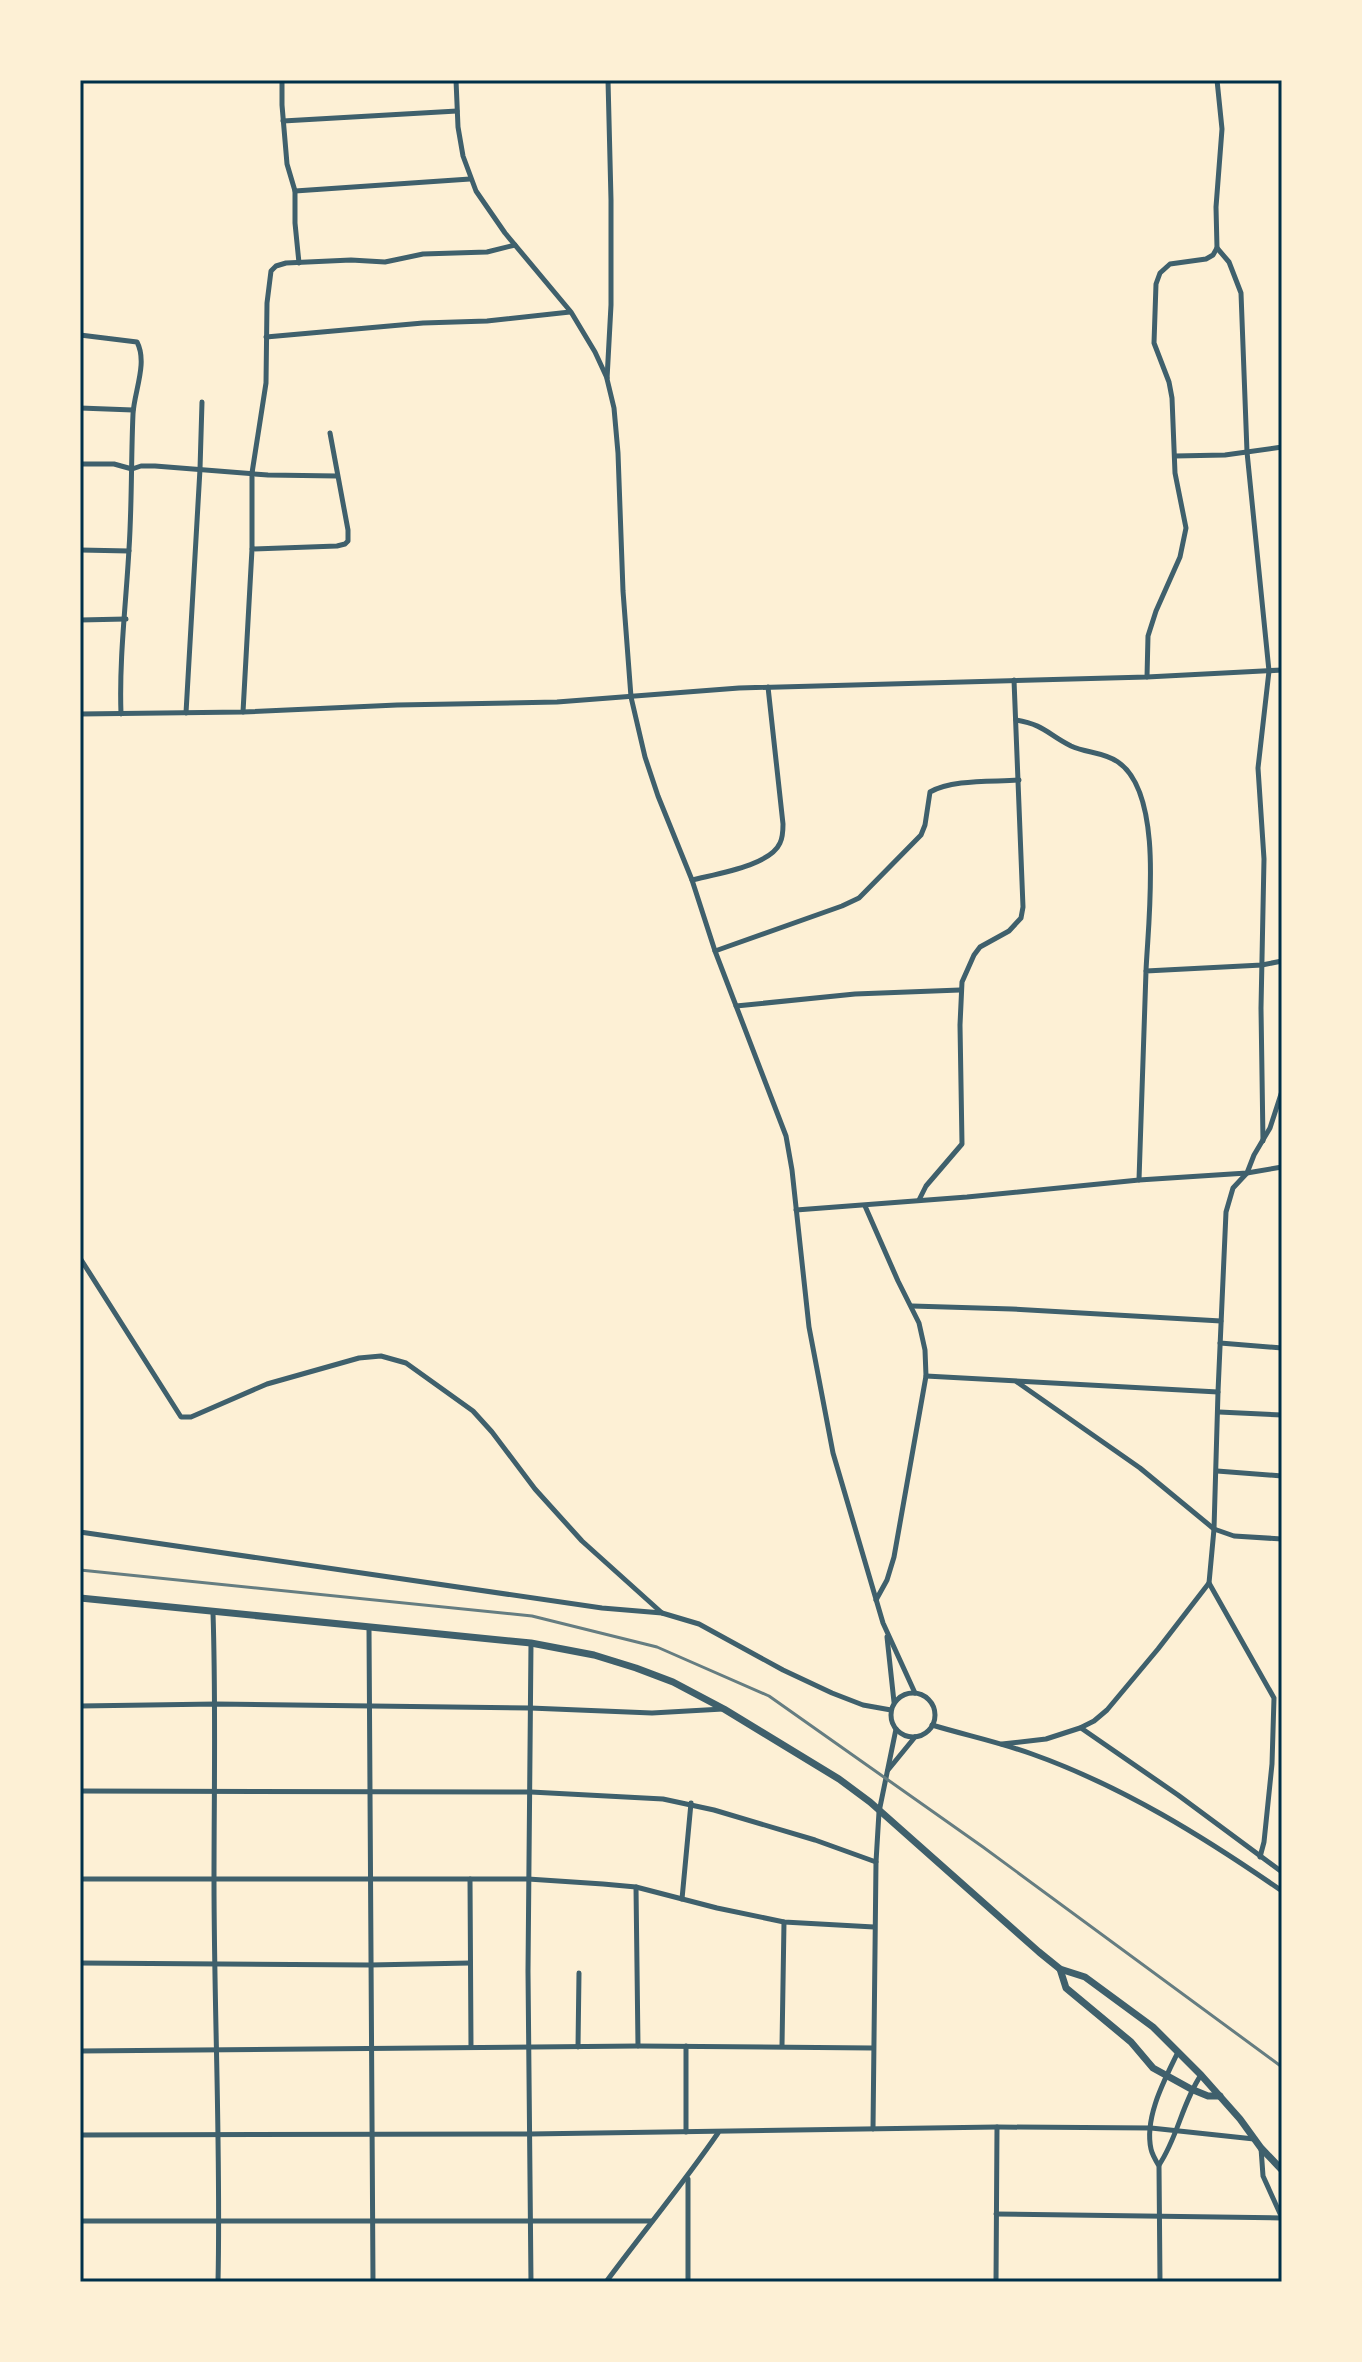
<svg xmlns="http://www.w3.org/2000/svg" width="1362" height="2362" viewBox="0 0 1362 2362" font-family="'Space Grotesk',sans-serif">
  <style>
    .lines { fill: none; stroke-linecap: round; stroke-linejoin: round }
    .minor { stroke: #3f606c; stroke-width: 5 }
    .tertiary { stroke: #3f606c; stroke-width: 7 }
    .rail { stroke: #657d81; stroke-width: 3 }
    .neatline { fill: none; stroke: #003049; stroke-width: 3 }
  </style>
  <rect width="100%" height="100%" fill="#fdf0d5"/>
  <g class="lines">
    <g class="minor">
      <polyline points="282,80 282,105 287,164 295,191 295,223 299,263"/>
      <polyline points="456,80 458,127 463,156 476,191 505,233 571,312 595,352 607,378"/>
      <polyline points="608,80 611,200 611,305 607,379 614,408 618,453 623,591 631,697 645,757 658,796 692,880 715,951 786,1136 792,1170 809,1327 833,1453 883,1623 915,1693"/>
      <polyline points="283,121 457,111"/>
      <polyline points="295,191 470,179"/>
      <polyline points="1217,248 1229,262 1241,293 1247,452 1269,671 1258,768 1264,859 1261,1008 1263,1141"/>
      <path d="M80,335L137,342C148,363 134,392 133,414C131,459 132,504 129,549C126,604 119,659 121,714"/>
      <polyline points="266,337 423,323 487,321 570,312"/>
      <polyline points="80,408 133,410"/>
      <polyline points="1175,456 1225,455 1282,447"/>
      <polyline points="80,464 114,464 132,469 141,466 155,466 268,475 337,476"/>
      <polyline points="252,549 337,546 345,544 348,541 348,530 330,433"/>
      <polyline points="80,550 129,551"/>
      <polyline points="80,620 126,619"/>
      <polyline points="1147,677 1148,636 1156,611 1180,557 1186,528 1175,473 1172,398 1169,382 1154,343 1156,284 1160,273 1170,264 1206,259 1213,255 1217,248 1216,207 1222,129 1217,80"/>
      <polyline points="243,712 252,549 252,473 266,383 267,303 271,271 276,266 286,263 351,260 385,262 423,254 487,252 515,245"/>
      <polyline points="186,713 200,469 202,402"/>
      <polyline points="80,714 243,712 397,705 557,702 739,688 1147,677 1282,670"/>
      <path d="M1016,720C1045,725 1047,734 1071,746C1086,753 1104,752 1118,762C1165,794 1148,920 1146,971"/>
      <path d="M692,880C715,874 770,866 780,843C783,837 783,830 783,824L768,687"/>
      <path d="M715,951L842,906L859,898L921,835L925,825L930,792C952,779 993,782 1019,780"/>
      <polyline points="736,1006 855,994 960,990"/>
      <polyline points="1139,1180 1146,971 1262,965 1282,961"/>
      <polyline points="919,1200 926,1186 962,1144 960,1025 962,982 974,955 980,947 1009,931 1021,918 1023,907 1014,680"/>
      <polyline points="865,1206 898,1281 919,1323 925,1350 926,1376 894,1557 887,1580 876,1600"/>
      <polyline points="796,1210 967,1197 1139,1180 1247,1173 1282,1167"/>
      <polyline points="80,1258 181,1417 191,1417 267,1384 359,1358 381,1356 406,1363 473,1411 492,1432 535,1489 582,1541 662,1613"/>
      <polyline points="912,1306 1012,1309 1221,1321"/>
      <polyline points="1220,1343 1282,1348"/>
      <polyline points="926,1376 1218,1392"/>
      <polyline points="1017,1382 1140,1468 1214,1529 1234,1536 1282,1539"/>
      <polyline points="1219,1412 1282,1415"/>
      <polyline points="1217,1471 1282,1476"/>
      <polyline points="80,1532 602,1608 662,1613 699,1624 783,1670 832,1693 863,1705 891,1710"/>
      <polyline points="1209,1583 1274,1698 1272,1764 1264,1842 1260,1857"/>
      <path d="M213,1613C216,1702 214,1791 214,1881C214,2015 221,2148 218,2282"/>
      <polyline points="369,1629 373,2282"/>
      <polyline points="887,1637 894,1702"/>
      <polyline points="531,1643 528,1971 531,2282"/>
      <circle cx="913" cy="1715" r="22"/>
      <polyline points="80,1706 216,1704 530,1708 652,1713 723,1709"/>
      <path d="M932,1725C965,1735 999,1742 1032,1754C1122,1786 1204,1837 1282,1891"/>
      <polyline points="1081,1728 1178,1795 1282,1872"/>
      <polyline points="1002,1744 1046,1739 1080,1728 1094,1721 1107,1710 1158,1649 1209,1583 1214,1529 1218,1392 1226,1212 1233,1188 1247,1173 1254,1155 1270,1128 1282,1091"/>
      <polyline points="888,1770 915,1737"/>
      <polyline points="80,1791 531,1792 663,1799 714,1810 815,1840 876,1862"/>
      <polyline points="80,1879 528,1879 603,1884 636,1887 717,1908 784,1922 874,1927"/>
      <polyline points="470,1879 471,2047"/>
      <polyline points="636,1887 638,2046"/>
      <polyline points="682,1899 691,1803"/>
      <polyline points="80,1963 370,1965 470,1963"/>
      <polyline points="782,2046 784,1922"/>
      <polyline points="578,2047 579,1973"/>
      <polyline points="80,2051 638,2046 872,2048"/>
      <polyline points="873,2129 876,1862 879,1812 896,1729"/>
      <polyline points="686,2132 686,2046"/>
      <polyline points="80,2135 530,2134 997,2127 1151,2128 1254,2139"/>
      <polyline points="1261,2148 1263,2176 1282,2218"/>
      <path d="M1159,2165C1178,2137 1182,2103 1201,2075"/>
      <polyline points="996,2214 1282,2218"/>
      <polyline points="80,2221 651,2221"/>
      <path d="M606,2282C643,2232 683,2184 718,2133"/>
      <polyline points="688,2282 688,2179"/>
      <polyline points="996,2282 997,2127"/>
      <path d="M1160,2282L1159,2166C1156,2161 1152,2154 1151,2149C1144,2117 1165,2079 1178,2052"/>
    </g>
    <g class="tertiary">
      <polyline points="80,1598 531,1643 594,1655 636,1668 673,1682 724,1709 839,1779 870,1802 1039,1952 1060,1969 1085,1977 1153,2027 1201,2075 1240,2119 1261,2148 1282,2170"/>
      <polyline points="1060,1969 1066,1988 1131,2042 1153,2068 1191,2089 1208,2096 1220,2096"/>
    </g>
    <polyline class="rail" points="80,1570 532,1616 657,1647 769,1696 983,1847 1282,2067"/>
  </g>
  <rect width="1362" height="2362" fill="none" stroke="#fdf0d5" stroke-width="164"/>
  <rect x="82" y="82" width="1198" height="2198" class="neatline"/>
</svg>
